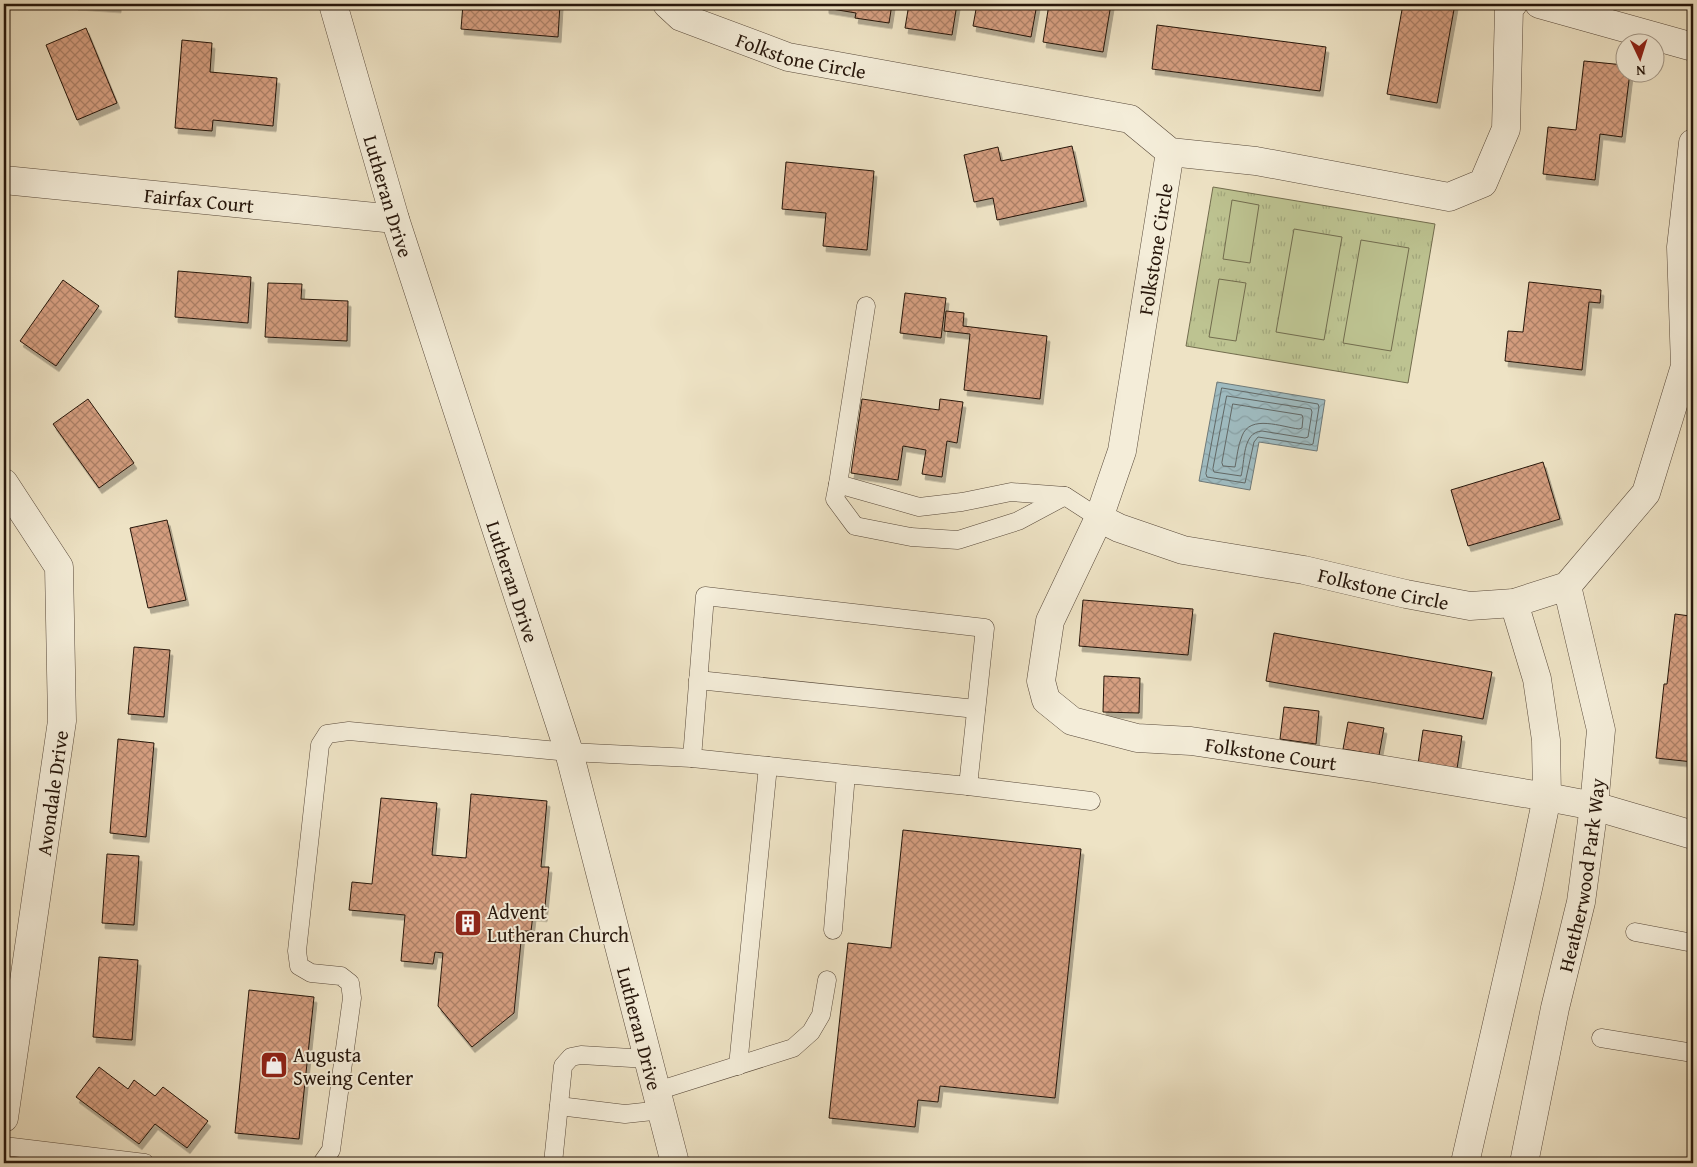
<svg xmlns="http://www.w3.org/2000/svg" width="1697" height="1167" viewBox="0 0 1697 1167" font-family="'Gentium Book Plus',serif">
  <style>
    .park { fill: url(#park-tufts); stroke: #726c4e }
    .pitch { fill: #bdc391; stroke: #726c4e }
    .water { fill: url(#water-waves); stroke: #6f7978 }
    .lines { fill: none; stroke-linecap: round; stroke-linejoin: round }
    .shore { stroke: #626866; stroke-width: 1 }
    .building { fill: url(#building-cross-hatch); stroke: #26160b; filter: url(#shadow) }
    .lane-casing { stroke: #58493a; stroke-width: 19 }
    .street-casing { stroke: #58493a; stroke-width: 29 }
    .lane { stroke: #f4edd9; stroke-width: 18 }
    .street { stroke: #f4edd9; stroke-width: 28 }
    .labels { text-anchor: middle; dominant-baseline: central; stroke-width: 4; stroke-linejoin: round; paint-order: stroke }
    .street-label { font-size: 20px; fill: #26160b; stroke: #f4edd9 }
    .poi-label { font-size: 20px; fill: #26160b; stroke: #f4edd9; text-anchor: start }
  </style>
  <defs>
    <pattern id="park-tufts" width="24" height="20" patternUnits="userSpaceOnUse" patternTransform="scale(1.25)"><rect width="24" height="20" fill="#bdc391"/><path d="M3 7l-1-3M5 7V3M7 7l1-3M15 17l-1-3M17 17v-4M19 17l1-3" fill="none" stroke="#a2a77c"/></pattern>
    <pattern id="water-waves" width="16" height="10" patternUnits="userSpaceOnUse" patternTransform="scale(1.25)"><rect width="16" height="10" fill="#9fbbc0"/><path d="M0 5q4-4 8 0t8 0" fill="none" stroke="#89a0a4"/></pattern>
    <pattern id="building-cross-hatch" width="8" height="8" patternUnits="userSpaceOnUse" patternTransform="scale(1.25)"><rect width="8" height="8" fill="#d69f81"/><path d="M0 0l8 8M0 8l8-8" fill="none" stroke="#ad8168"/></pattern>
    <filter id="shadow"><feDropShadow dx="3" dy="5.5" stdDeviation="0" flood-color="#0004"/></filter>
  </defs>
  <rect width="100%" height="100%" fill="#eee3c5"/>
  <filter id="stains"><feTurbulence type="fractalNoise" baseFrequency=".004" numOctaves="4"/><feColorMatrix values="0 0 0 0 .2 0 0 0 0 .09 0 0 0 0 .02 0 0 0 .5 -.17"/></filter>
  <radialGradient id="worn" r=".72"><stop offset=".6" stop-color="#630" stop-opacity="0"/><stop offset="1" stop-color="#630" stop-opacity=".3"/></radialGradient>
  <polygon class="park" points="1213,187 1435,224 1408,383 1186,346"/>
  <g class="pitch">
    <polygon points="1232,200 1259,205 1250,263 1223,259"/>
    <polygon points="1294,229 1342,237 1324,340 1276,332"/>
    <polygon points="1361,240 1409,248 1391,351 1343,343"/>
    <polygon points="1219,279 1246,283 1236,341 1209,337"/>
  </g>
  <polygon class="water" points="1217,382 1325,400 1317,451 1259,442 1250,490 1199,481"/>
  <g class="lines">
    <g class="shore">
      <polygon points="1222,388 1318,404 1319,407 1313,444 1310,445 1258,437 1254,442 1245,483 1207,477 1206,474"/>
      <path d="M1227,396L1311,409L1312,412L1308,437L1305,438L1262,431C1242,432 1245,462 1241,476L1214,472L1213,469Z"/>
      <path d="M1233,404L1302,415L1303,418L1302,428L1299,429C1282,427 1250,414 1242,436C1238,445 1237,457 1235,467L1223,466L1222,463Z"/>
    </g>
  </g>
  <g class="building">
    <polygon points="75,4 118,4 118,7"/>
    <polygon points="463,4 560,4 558,37 461,29"/>
    <polygon points="826,4 892,4 889,23 855,18 856,13 826,8"/>
    <polygon points="909,4 957,4 952,35 905,28"/>
    <polygon points="977,4 1037,4 1031,37 973,26"/>
    <polygon points="1049,4 1111,4 1103,52 1043,42"/>
    <polygon points="1403,4 1455,4 1437,103 1387,94"/>
    <polygon points="1157,25 1326,47 1320,91 1152,69"/>
    <polygon points="86,28 117,103 77,120 46,45"/>
    <polygon points="182,40 212,43 210,72 277,78 273,126 213,120 212,131 175,128"/>
    <polygon points="1584,61 1624,65 1624,72 1630,72 1622,137 1600,134 1595,180 1543,174 1548,127 1576,130"/>
    <polygon points="1072,146 1084,201 997,220 993,198 974,202 964,155 998,147 1001,161"/>
    <polygon points="786,162 874,171 867,250 823,246 826,213 782,209"/>
    <polygon points="178,271 251,277 248,323 175,317"/>
    <polygon points="63,280 99,306 56,366 20,341"/>
    <polygon points="1529,282 1601,290 1600,303 1589,302 1582,370 1505,361 1508,331 1523,332"/>
    <polygon points="268,283 302,284 301,299 348,301 347,341 265,337"/>
    <polygon points="905,293 946,298 941,338 900,333"/>
    <polygon points="946,311 964,313 963,326 1047,336 1040,399 964,390 970,334 944,331"/>
    <polygon points="88,399 134,463 99,488 53,424"/>
    <polygon points="862,399 939,410 940,399 963,402 957,443 947,441 942,477 922,474 926,450 903,446 898,480 851,473"/>
    <polygon points="1543,462 1560,519 1468,546 1451,490"/>
    <polygon points="167,520 186,600 148,608 130,528"/>
    <polygon points="1692,597 1693,597 1693,762 1656,758 1664,684 1667,684 1675,614 1690,616"/>
    <polygon points="1083,600 1193,609 1188,655 1079,646"/>
    <polygon points="1274,633 1492,672 1483,719 1266,681"/>
    <polygon points="134,647 170,650 164,717 128,714"/>
    <polygon points="1104,676 1140,678 1139,713 1103,712"/>
    <polygon points="1284,707 1319,711 1316,744 1280,739"/>
    <polygon points="1348,722 1384,728 1379,755 1343,749"/>
    <polygon points="1423,730 1462,736 1457,769 1418,764"/>
    <polygon points="118,739 154,743 146,837 110,833"/>
    <polygon points="471,794 547,801 541,867 549,867 544,916 533,915 531,931 522,931 514,1013 472,1047 438,1006 443,953 435,952 433,964 401,961 405,915 349,910 352,882 372,884 381,798 437,803 432,855 466,858"/>
    <polygon points="903,830 1081,849 1055,1098 940,1086 938,1102 918,1100 915,1127 829,1118 848,943 891,948"/>
    <polygon points="107,854 139,856 134,925 102,923"/>
    <polygon points="99,957 138,960 132,1040 93,1037"/>
    <polygon points="249,990 314,997 299,1139 235,1133"/>
    <polygon points="99,1067 128,1089 134,1080 155,1096 163,1087 208,1121 187,1148 155,1124 139,1144 76,1097"/>
  </g>
  <g class="lines">
    <g class="lane-casing">
      <g id="lane">
        <polyline points="866,306 838,484 919,507 962,502 1011,492 1065,496 1099,518"/>
        <polyline points="838,484 835,499 855,526 911,537 958,540 1018,521 1065,496"/>
        <polyline points="698,680 976,709"/>
        <polyline points="968,786 1091,801"/>
        <polyline points="833,930 846,774 692,758 705,596 985,628 968,786 846,774"/>
        <polyline points="1635,932 1693,943"/>
        <polyline points="1601,1038 1693,1053"/>
        <polyline points="738,1066 768,766"/>
        <polyline points="657,1091 793,1048 811,1032 821,1015 827,980"/>
        <polyline points="559,1106 625,1114 662,1110"/>
        <polyline points="4,1146 145,1163"/>
        <polyline points="322,1163 331,1150 352,998 350,983 341,976 311,973 299,966 297,951 320,745 327,734 349,731 569,752 692,758"/>
        <polyline points="553,1163 563,1066 571,1057 581,1055 648,1059"/>
      </g>
    </g>
    <g class="street-casing">
      <g id="street">
        <path id="s1" d="M333,4L395,219L569,752L675,1163"/>
        <path id="s2" d="M667,4L681,17L788,57L1130,119L1170,152L1256,161L1449,197L1483,183L1506,129L1509,8L1513,4"/>
        <polyline points="1539,4 1693,47"/>
        <path id="s3" d="M1170,152L1122,451L1099,518L1119,528L1183,550L1304,570L1406,594L1470,606L1514,603L1567,586L1646,493L1685,366L1681,247L1693,143"/>
        <path id="s4" d="M4,180L395,219"/>
        <polyline points="4,483 59,567 62,721 4,1118"/>
        <path id="s5" d="M1099,518L1050,621L1041,681L1046,700L1072,721L1137,738L1191,741L1373,768L1547,797L1594,806L1693,835"/>
        <polyline points="1465,1163 1529,884 1547,797 1546,740 1537,679 1514,603"/>
        <path id="s6" d="M1524,1163L1555,1008L1581,902L1594,806L1601,730L1567,586"/>
      </g>
    </g>
    <use href="#lane" class="lane"/>
    <use href="#street" class="street"/>
  </g>
  <defs>
    <g id="building-square" transform="scale(1.4375)"><rect x="-9" y="-9" width="18" height="18" rx="4" fill="#8f2418" stroke="#f4edd9"/><path d="M-4-6H4V6H1V3H-1V6H-4ZM-2.5-4.3h1.7v1.8h-1.7ZM.8-4.3h1.7v1.8H.8ZM-2.5-1h1.7V.8h-1.7ZM.8-1h1.7V.8H.8Z" fill="#fff"/></g>
    <g id="shop-square" transform="scale(1.4375)"><rect x="-9" y="-9" width="18" height="18" rx="4" fill="#8f2418" stroke="#f4edd9"/><path d="M-5-2.5h2.3a2.7 3.5 0 0 1 5.4 0H5L5.5 6h-11ZM-1.5-2.5h3a1.5 2.3 0 0 0-3 0Z" fill="#fff"/></g>
  </defs>
  <g fill-rule="evenodd">
    <use href="#building-square" x="468" y="923"/>
    <use href="#shop-square" x="274" y="1065"/>
  </g>
  <g class="labels">
    <g class="street-label">
      <text stroke="none"><textPath href="#s2" startOffset="146">Folkstone Circle</textPath></text>
      <text stroke="none"><textPath href="#s1" startOffset="200">Lutheran Drive</textPath></text>
      <text stroke="none"><textPath href="#s4" startOffset="196">Fairfax Court</textPath></text>
      <text transform="translate(1155 249) rotate(-81)">Folkstone Circle</text>
      <text stroke="none"><textPath href="#s1" startOffset="605">Lutheran Drive</textPath></text>
      <text stroke="none"><textPath href="#s3" startOffset="668">Folkstone Circle</textPath></text>
      <text stroke="none"><textPath href="#s5" startOffset="430">Folkstone Court</textPath></text>
      <text transform="translate(52 793) rotate(-82)">Avondale Drive</text>
      <text stroke="none"><textPath href="#s6" startOffset="294">Heatherwood Park Way</textPath></text>
      <text stroke="none"><textPath href="#s1" startOffset="1070">Lutheran Drive</textPath></text>
    </g>
    <g class="poi-label">
      <text x="487" y="911">Advent<tspan x="487" dy="23">Lutheran Church</tspan></text>
      <text x="293" y="1054">Augusta<tspan x="293" dy="23">Sweing Center</tspan></text>
    </g>
  </g>
  <rect width="1697" height="1167" fill="none" stroke="#eee3c5" stroke-width="20"/>
  <rect x="5" y="5" width="1687" height="1157" fill="none" stroke="#26160b" stroke-width="2.5"/>
  <rect x="10" y="10" width="1677" height="1147" fill="none" stroke="#26160b"/>
  <g transform="translate(1640 58) rotate(176)"><circle r="24" fill="#f4edd9" stroke="#a29787"/>
  <path d="M0-4L9 19L0 12L-9 19Z" fill="#8f2418"/>
  <text y="-8" font-size="14" font-weight="bold" text-anchor="middle" fill="#26160b">N</text>
  </g>
  <rect width="100%" height="100%" filter="url(#stains)"/>
  <rect width="100%" height="100%" fill="url(#worn)"/>
</svg>
